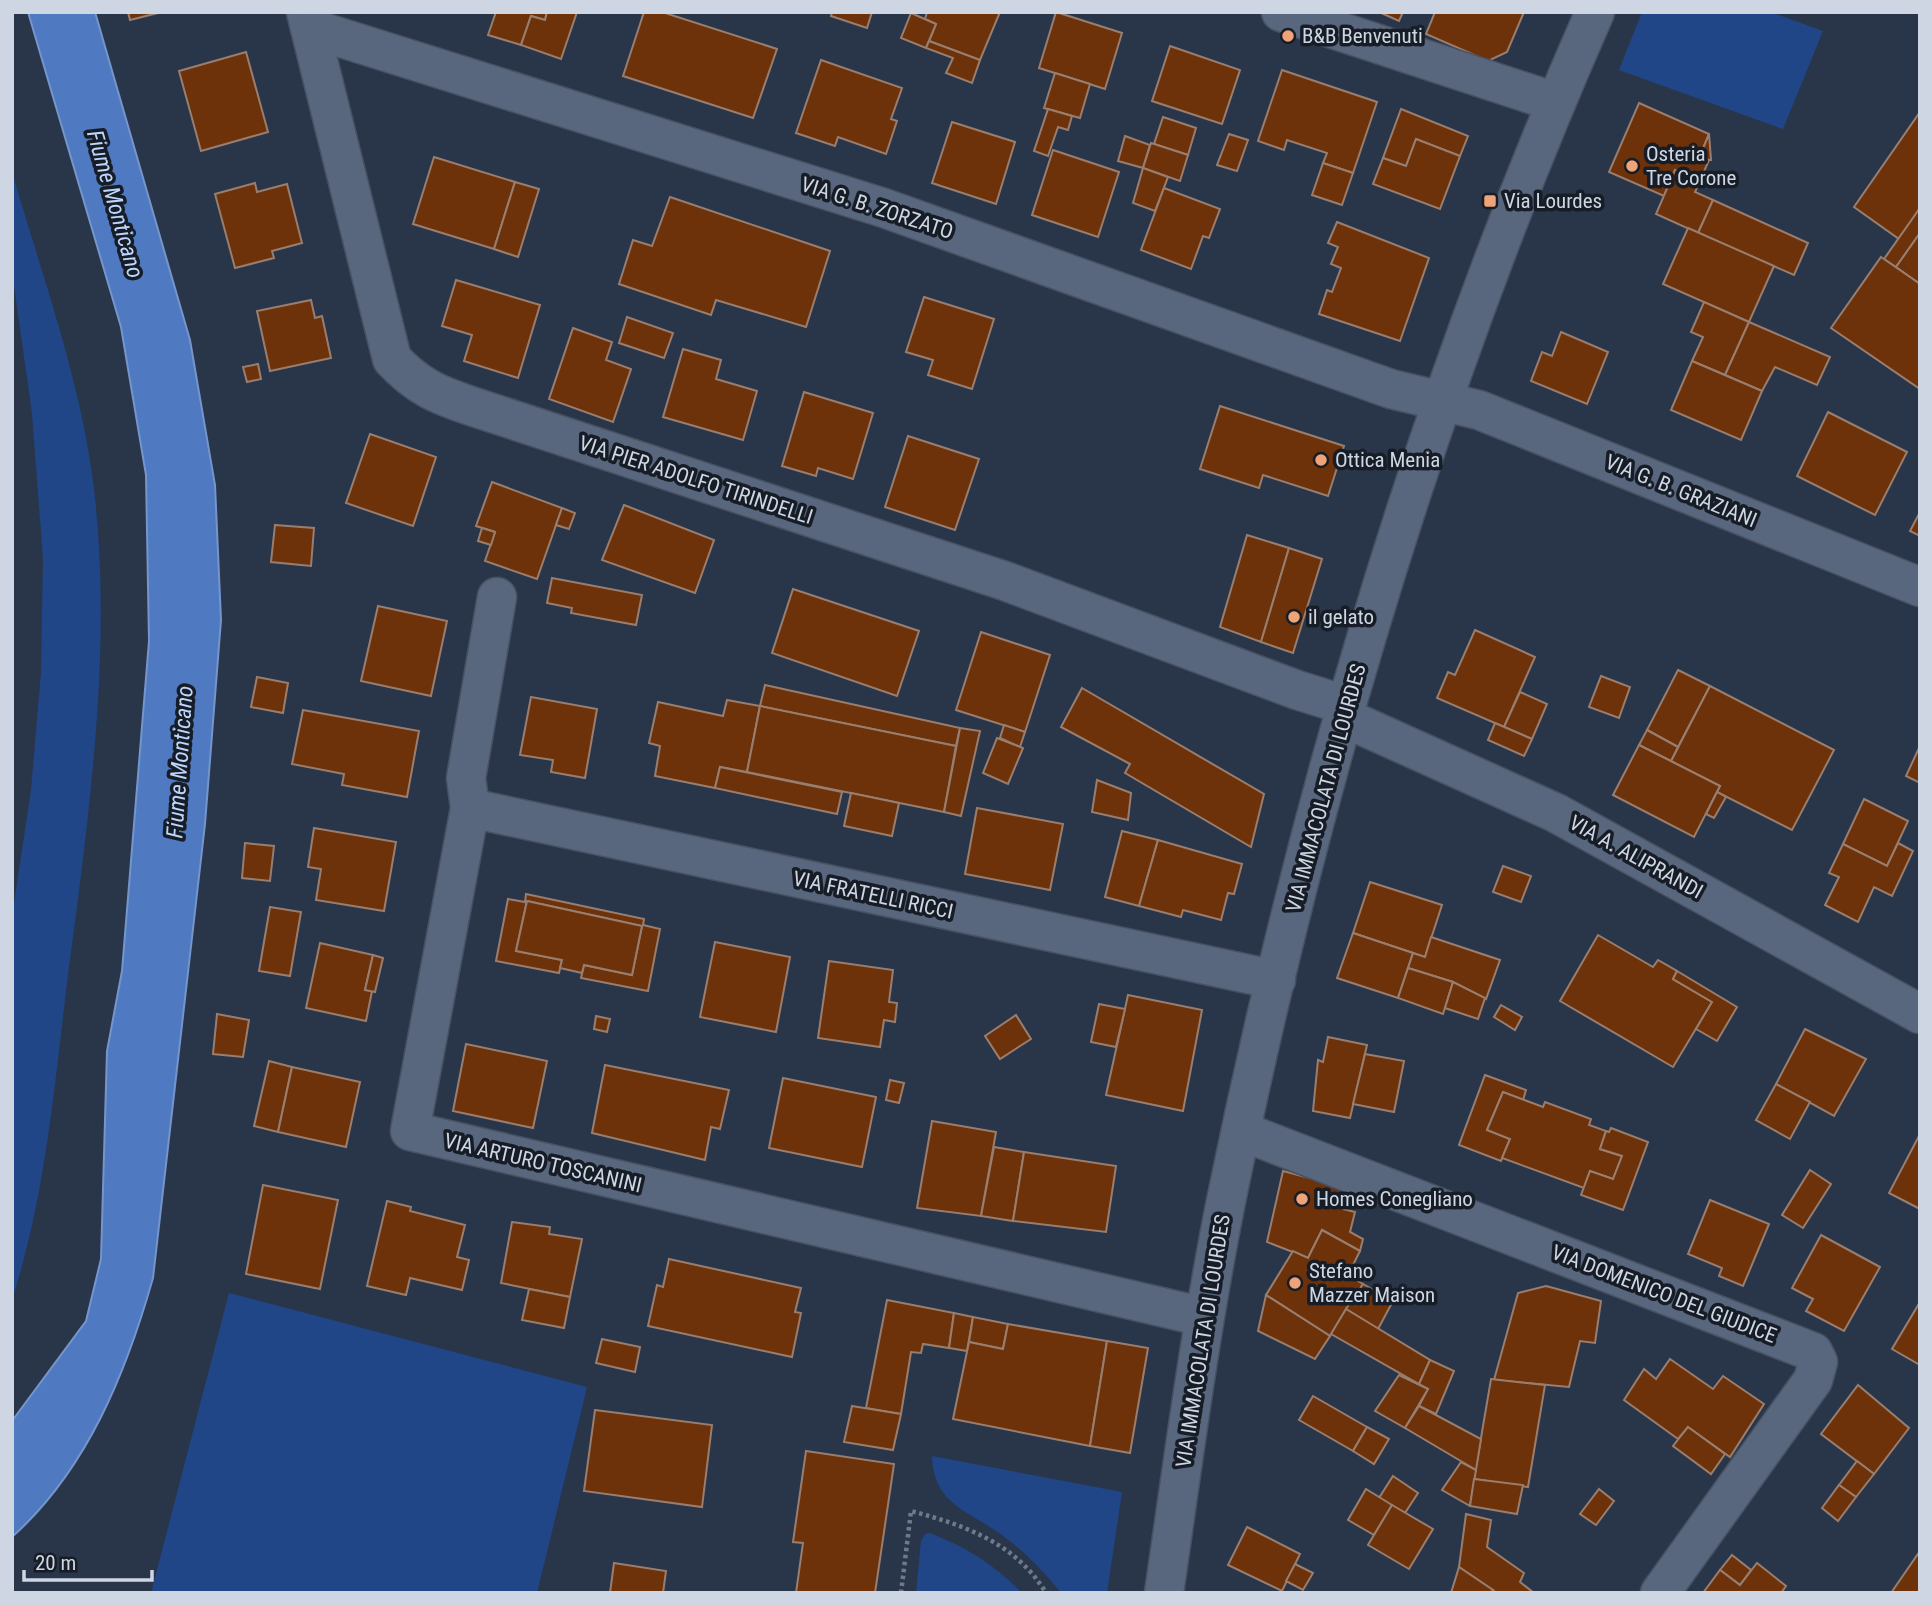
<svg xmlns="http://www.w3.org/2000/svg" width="1932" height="1605" viewBox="0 0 1932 1605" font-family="'Roboto Condensed',sans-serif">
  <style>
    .green { fill: #204687 }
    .water { fill: #4f79c1; stroke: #7595cb; stroke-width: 2 }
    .building { fill: #6d3209; stroke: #997e6f; stroke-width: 2 }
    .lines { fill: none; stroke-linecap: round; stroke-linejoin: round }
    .street-casing { stroke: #475162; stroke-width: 41 }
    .secondary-casing { stroke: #475162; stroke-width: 41 }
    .path { stroke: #6e798a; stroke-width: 4.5; stroke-dasharray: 3.5 3.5; stroke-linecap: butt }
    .street { stroke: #59677e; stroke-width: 38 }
    .secondary { stroke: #59677e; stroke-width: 38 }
    .poi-dot { fill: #efa378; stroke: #171d26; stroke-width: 2.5 }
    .labels { text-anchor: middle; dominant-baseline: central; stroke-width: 7; stroke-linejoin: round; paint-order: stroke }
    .poi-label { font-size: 21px; fill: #ced6e3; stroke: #171d26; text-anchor: start }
    .street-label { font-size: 21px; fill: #ced6e3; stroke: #171d26 }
    .water-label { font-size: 23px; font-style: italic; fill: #bed6fd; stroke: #171d26 }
  </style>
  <rect width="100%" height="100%" fill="#29364a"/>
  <g class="green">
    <polygon points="1642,12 1770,12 1823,31 1783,129 1619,70"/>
    <path d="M12,172C42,276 81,380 94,489C113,654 88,820 67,983C54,1090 45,1197 12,1300V916L31,790L41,672L43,559L32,413L12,272Z"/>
    <polygon points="229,1293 587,1387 537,1593 151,1593"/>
    <path d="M932,1456L1122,1492L1107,1593H1061C1045,1573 1027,1554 1007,1539C974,1512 933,1507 932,1456Z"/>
    <path d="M930,1533C966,1547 995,1565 1022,1593H916L921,1541L925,1534Z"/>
  </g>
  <path class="water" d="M28,12H95L190,340L215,485L221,620L205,824L153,1278C126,1373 87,1470 12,1537V1421L86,1321L101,1259L107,1051L122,971L149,641L146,475L121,327Z"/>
  <g class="building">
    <polygon points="128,12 162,12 130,20"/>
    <polygon points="496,12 547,12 545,20 531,16 521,45 488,35"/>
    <polygon points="547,12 577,12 561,59 521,45 531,16 545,20"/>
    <polygon points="644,12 662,12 777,49 753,118 623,76"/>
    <polygon points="832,12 872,12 867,28 831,16"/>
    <polygon points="927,12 1000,12 980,60 929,41 936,24 925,19"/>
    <polygon points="1056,12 1122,33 1105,89 1039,68"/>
    <polygon points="1379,12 1403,12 1399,21"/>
    <polygon points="1435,12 1524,12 1507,52 1488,61 1426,34"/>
    <polygon points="911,13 936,24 926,48 901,38"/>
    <polygon points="929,41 980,60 972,83 946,73 953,58 926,48"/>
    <polygon points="1170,46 1240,70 1222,124 1152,101"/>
    <polygon points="246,52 268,132 201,151 179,71"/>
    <polygon points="821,60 902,88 891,119 897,121 886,154 838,137 835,146 796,133"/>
    <polygon points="1282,70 1377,102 1353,173 1323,163 1327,153 1287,140 1284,150 1258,141"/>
    <polygon points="1055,73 1090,84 1080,118 1044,108"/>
    <polygon points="1639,103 1709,134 1700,156 1709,160 1700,181 1675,170 1664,196 1609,172"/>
    <polygon points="1048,109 1072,116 1068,130 1058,127 1048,156 1034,151"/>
    <polygon points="1401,109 1468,136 1460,156 1416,139 1406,166 1383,158"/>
    <polygon points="1920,112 1920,208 1899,239 1854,207"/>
    <polygon points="1163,117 1196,128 1188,155 1154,144"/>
    <polygon points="952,122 1015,142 996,204 932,183"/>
    <polygon points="1229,134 1248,140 1237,171 1217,165"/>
    <polygon points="1709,134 1711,160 1709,160 1700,156"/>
    <polygon points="1125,136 1150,145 1143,168 1118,161"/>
    <polygon points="1416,139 1460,156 1440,209 1373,184 1383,158 1406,166"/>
    <polygon points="1151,143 1188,155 1180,181 1143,168"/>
    <polygon points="1053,150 1119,172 1098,237 1032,215"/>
    <polygon points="434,157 515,182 494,249 413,224"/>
    <polygon points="1323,163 1353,173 1342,205 1312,195"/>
    <polygon points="1143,168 1168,177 1155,211 1133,203"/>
    <polygon points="1675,170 1700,181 1695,192 1713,200 1698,233 1656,214"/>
    <polygon points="515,182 539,189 518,257 494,249"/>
    <polygon points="255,183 257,192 287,184 302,243 272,251 274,258 235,268 215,194"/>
    <polygon points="1164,188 1220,209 1209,238 1203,236 1191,269 1141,250"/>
    <polygon points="670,197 830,251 806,327 716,300 711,315 619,284 633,240 652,246"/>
    <polygon points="1713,200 1808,243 1794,275 1698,233"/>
    <polygon points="1920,208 1920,233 1896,267 1884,259"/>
    <polygon points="1337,222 1429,258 1400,341 1319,314 1327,290 1332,292 1341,268 1331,264 1338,247 1328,243"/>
    <polygon points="1688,228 1774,266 1749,322 1663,284"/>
    <polygon points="1920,233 1920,284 1896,267"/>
    <polygon points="1881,257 1920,284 1920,389 1831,328"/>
    <polygon points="456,280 540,305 518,378 464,361 472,335 442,326"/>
    <polygon points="924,297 994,319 972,389 928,375 933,360 906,352"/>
    <polygon points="311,300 315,318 322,316 331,358 270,371 257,311"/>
    <polygon points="1704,302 1749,322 1725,375 1692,361 1703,337 1691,332"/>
    <polygon points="627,317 673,333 664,358 619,343"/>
    <polygon points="1749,322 1830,357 1817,385 1775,367 1762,391 1725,375"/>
    <polygon points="573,328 612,342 606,360 631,369 613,422 549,399"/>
    <polygon points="1561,332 1608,352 1587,404 1531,381 1542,352 1552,356"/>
    <polygon points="683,349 721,360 716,379 757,391 743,440 663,417"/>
    <polygon points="1692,361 1762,391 1741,440 1671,410"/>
    <polygon points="258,364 261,379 247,382 243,367"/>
    <polygon points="804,392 873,413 853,479 818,468 816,476 782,466"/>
    <polygon points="1220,406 1344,446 1328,496 1263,475 1259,488 1200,469"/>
    <polygon points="1828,412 1907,452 1875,515 1797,476"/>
    <polygon points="370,434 436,457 413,526 346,503"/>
    <polygon points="908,436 979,459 955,530 885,507"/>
    <polygon points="492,482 562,508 537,579 485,561 495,532 476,526"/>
    <polygon points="624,505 714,540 695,593 602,560"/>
    <polygon points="562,508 575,513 569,529 556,525"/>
    <polygon points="1920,512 1920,536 1910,531"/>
    <polygon points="275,525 314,528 311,566 271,562"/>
    <polygon points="482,528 495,532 491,545 478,541"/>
    <polygon points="1247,535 1289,548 1261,642 1220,627"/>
    <polygon points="1289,548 1322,559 1293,653 1261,642"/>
    <polygon points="552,578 642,595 636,625 571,613 572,608 547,603"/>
    <polygon points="793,589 919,631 897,696 772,653"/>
    <polygon points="378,606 447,621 431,696 361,681"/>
    <polygon points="1475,630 1535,657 1504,727 1437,698 1448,672 1455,675"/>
    <polygon points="981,632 1050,655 1025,732 956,710"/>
    <polygon points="1678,670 1710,686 1678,747 1647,730"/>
    <polygon points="1601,676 1630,687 1619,718 1589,707"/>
    <polygon points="257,677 288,683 283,713 251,707"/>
    <polygon points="765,685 960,728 956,746 760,706"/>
    <polygon points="1710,686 1834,750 1792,830 1717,792 1720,786 1671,761"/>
    <polygon points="1082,688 1264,794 1251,847 1125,773 1130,764 1061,727"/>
    <polygon points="1520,692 1547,704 1532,739 1504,727"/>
    <polygon points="531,697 597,709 585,778 551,772 553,760 520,755"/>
    <polygon points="727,700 760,706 747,772 720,767 715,788 655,776 660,746 649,743 658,702 723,716"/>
    <polygon points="760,706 956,746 944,812 747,772"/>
    <polygon points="303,710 419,731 407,797 342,785 344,774 292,764"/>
    <polygon points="1495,723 1532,739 1524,756 1488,740"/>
    <polygon points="1004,725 1025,732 1020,747 1000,738"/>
    <polygon points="960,728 980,731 961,816 944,812"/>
    <polygon points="1647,730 1678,747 1671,761 1639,745"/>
    <polygon points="997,738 1023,748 1008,784 983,773"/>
    <polygon points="1639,745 1720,786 1694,837 1613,795"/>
    <polygon points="1919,748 1920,749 1920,783 1906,776"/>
    <polygon points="720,767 842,792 837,814 715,788"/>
    <polygon points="1097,780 1131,793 1128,820 1092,812"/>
    <polygon points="1717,792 1726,797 1714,818 1706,814"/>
    <polygon points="851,793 899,803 892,836 844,826"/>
    <polygon points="1864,799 1908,821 1887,866 1843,844"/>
    <polygon points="977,808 1063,824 1050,890 965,874"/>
    <polygon points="314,828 396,842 384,911 316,900 321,869 308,867"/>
    <polygon points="1122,831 1158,840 1139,906 1105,897"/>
    <polygon points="1158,840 1242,864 1234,894 1228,893 1221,920 1183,910 1181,917 1139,906"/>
    <polygon points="245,843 274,846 270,881 242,878"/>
    <polygon points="1898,843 1913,851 1892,896 1874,887 1858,922 1825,905 1839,877 1829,873 1843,844 1887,866"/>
    <polygon points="1503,866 1531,876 1521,902 1493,892"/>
    <polygon points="1370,882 1442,905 1425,957 1353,933"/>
    <polygon points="526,894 644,919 643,925 660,929 648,991 581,978 584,965 632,975 642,926 527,901 516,951 562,960 559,973 496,961 508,899 525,902"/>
    <polygon points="527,901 642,926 632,975 584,965 582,973 560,968 562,960 516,951"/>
    <polygon points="270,907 301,912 290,976 259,971"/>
    <polygon points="1353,933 1413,953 1398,998 1337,978"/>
    <polygon points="1598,935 1653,967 1658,960 1677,971 1673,979 1712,1002 1673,1067 1560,1001"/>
    <polygon points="1431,937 1500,960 1486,999 1453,982 1408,968 1413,953 1425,957"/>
    <polygon points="715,942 790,957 776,1032 700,1017"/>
    <polygon points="320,943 373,955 365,990 372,991 366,1021 306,1008"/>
    <polygon points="373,955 383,958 375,992 365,990"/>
    <polygon points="829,961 893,970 889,1002 897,1003 895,1022 884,1020 880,1047 818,1038"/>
    <polygon points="1408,968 1453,982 1443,1014 1398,998"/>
    <polygon points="1677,971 1737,1007 1717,1041 1696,1029 1712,1002 1673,979"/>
    <polygon points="1453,982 1485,998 1478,1019 1445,1008"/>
    <polygon points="1128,995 1202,1010 1183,1111 1106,1095"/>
    <polygon points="1099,1004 1125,1009 1116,1047 1091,1042"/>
    <polygon points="1501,1005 1522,1017 1515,1030 1494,1017"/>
    <polygon points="217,1014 249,1020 243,1057 213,1054"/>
    <polygon points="1016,1015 1031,1039 1000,1059 985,1036"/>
    <polygon points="596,1016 610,1019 607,1032 594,1029"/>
    <polygon points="1805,1029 1866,1059 1834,1116 1776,1084"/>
    <polygon points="1328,1037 1367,1045 1350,1118 1313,1111 1318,1060 1323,1062"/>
    <polygon points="466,1044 547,1061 533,1128 453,1111"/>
    <polygon points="1365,1054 1404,1061 1394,1112 1353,1104"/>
    <polygon points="269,1061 292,1067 278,1132 254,1126"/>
    <polygon points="605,1065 729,1090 720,1129 711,1127 705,1160 592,1133"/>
    <polygon points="292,1067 360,1082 346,1147 278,1132"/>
    <polygon points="1485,1075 1526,1090 1523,1100 1503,1092 1487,1130 1510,1139 1501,1161 1459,1145"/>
    <polygon points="783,1078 876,1097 862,1167 769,1148"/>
    <polygon points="890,1080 904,1083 899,1103 886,1100"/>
    <polygon points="1776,1084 1810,1102 1790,1139 1756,1120"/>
    <polygon points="1503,1092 1543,1107 1545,1102 1591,1119 1589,1125 1606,1131 1600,1149 1622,1156 1613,1179 1590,1171 1584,1188 1502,1158 1510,1139 1487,1130"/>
    <polygon points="932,1121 996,1132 981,1216 917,1208"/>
    <polygon points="1611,1128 1648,1142 1623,1210 1581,1195 1590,1171 1613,1179 1622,1156 1600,1149 1606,1131 1609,1132"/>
    <polygon points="1920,1134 1920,1209 1889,1193"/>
    <polygon points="994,1147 1024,1152 1013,1221 981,1216"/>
    <polygon points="1024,1152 1116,1166 1106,1232 1013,1221"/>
    <polygon points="1810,1170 1831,1184 1803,1228 1782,1215"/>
    <polygon points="1283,1171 1347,1188 1343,1209 1355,1212 1350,1232 1363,1239 1360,1251 1322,1230 1308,1258 1267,1242"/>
    <polygon points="263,1185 338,1200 320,1289 246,1274"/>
    <polygon points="1710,1200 1769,1224 1743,1286 1719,1276 1722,1268 1688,1254"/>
    <polygon points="387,1201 411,1207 410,1211 465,1225 457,1257 469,1260 462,1290 410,1278 406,1295 367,1286"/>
    <polygon points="512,1222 550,1227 549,1234 582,1239 570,1297 501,1283"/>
    <polygon points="1322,1230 1360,1251 1348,1275 1363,1284 1330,1336 1266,1295 1293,1251 1308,1258"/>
    <polygon points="1821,1235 1880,1267 1844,1331 1806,1311 1813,1299 1792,1288"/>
    <polygon points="669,1259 801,1288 795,1312 801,1313 792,1357 648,1326 657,1285 663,1287"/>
    <polygon points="1363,1284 1393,1301 1378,1329 1346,1309"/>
    <polygon points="1546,1286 1601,1301 1595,1343 1580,1341 1569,1387 1494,1380 1518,1293"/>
    <polygon points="529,1289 570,1297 564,1328 522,1320"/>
    <polygon points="1266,1295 1330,1336 1315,1359 1258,1331"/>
    <polygon points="887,1300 954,1313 949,1348 923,1344 921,1353 911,1352 901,1414 866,1408"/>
    <polygon points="1920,1302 1920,1365 1892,1349"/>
    <polygon points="1346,1309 1430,1360 1419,1384 1331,1334"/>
    <polygon points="954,1313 973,1317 967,1351 949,1348"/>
    <polygon points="973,1317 1008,1324 1003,1349 969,1342"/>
    <polygon points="1008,1324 1107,1341 1090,1446 953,1419 969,1342 1003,1349"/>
    <polygon points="602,1339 640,1347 635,1372 596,1363"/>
    <polygon points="1107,1341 1148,1348 1130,1453 1090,1446"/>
    <polygon points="1670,1359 1713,1389 1723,1376 1764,1404 1730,1457 1688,1427 1678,1439 1624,1400 1644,1369 1656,1379"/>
    <polygon points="1430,1360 1454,1371 1436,1414 1419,1406 1428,1389 1419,1384"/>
    <polygon points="1399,1375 1428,1389 1405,1428 1375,1411"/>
    <polygon points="1491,1379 1545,1385 1528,1487 1474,1479"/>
    <polygon points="1858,1385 1909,1428 1874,1474 1821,1434"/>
    <polygon points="1313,1396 1367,1427 1353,1451 1299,1420"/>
    <polygon points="852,1406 901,1414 893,1450 844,1442"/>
    <polygon points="1419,1406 1481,1439 1476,1470 1405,1428"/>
    <polygon points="595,1410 712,1425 702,1507 584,1491"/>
    <polygon points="1367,1427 1389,1439 1374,1464 1353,1451"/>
    <polygon points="1688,1427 1725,1454 1711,1474 1673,1446"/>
    <polygon points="806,1451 894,1464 875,1593 796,1593 803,1543 793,1542"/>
    <polygon points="1857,1461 1874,1474 1856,1497 1839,1485"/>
    <polygon points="1461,1462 1476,1470 1470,1506 1442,1490"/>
    <polygon points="1393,1476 1418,1493 1405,1513 1379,1498"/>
    <polygon points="1474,1479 1523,1485 1517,1514 1470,1506"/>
    <polygon points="1839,1485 1856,1497 1838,1521 1822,1508"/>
    <polygon points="1366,1489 1392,1505 1374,1535 1348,1520"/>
    <polygon points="1599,1489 1614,1501 1596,1525 1580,1514"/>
    <polygon points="1392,1505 1433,1529 1409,1569 1368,1545"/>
    <polygon points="1466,1514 1491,1520 1487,1547 1524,1573 1520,1582 1534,1593 1497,1593 1459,1567"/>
    <polygon points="1247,1527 1300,1554 1282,1591 1228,1565"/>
    <polygon points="1920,1551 1920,1593 1891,1593"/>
    <polygon points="1732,1555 1751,1570 1740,1585 1720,1570"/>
    <polygon points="614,1563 666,1571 663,1593 610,1593"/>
    <polygon points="1757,1563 1786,1586 1781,1593 1703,1593 1720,1570 1740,1585"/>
    <polygon points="1295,1564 1313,1573 1303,1590 1286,1581"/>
    <polygon points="1459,1567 1493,1590 1490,1593 1451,1593"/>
  </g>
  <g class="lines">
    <g class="street-casing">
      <g id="street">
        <path d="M306,12L392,359C418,387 438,395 474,407L1005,581L1297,690L1345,705"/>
        <polyline points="1281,12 1555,102"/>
        <polyline points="310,28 884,208 1391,389 1479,410 1920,587"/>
        <polyline points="497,597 466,778 470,808 410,1131 1204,1317"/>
        <polyline points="1343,717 1556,813 1920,1014"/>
        <polyline points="470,808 1276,980"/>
        <polyline points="1241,1131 1813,1352 1818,1362 1813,1380 1660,1593"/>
      </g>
    </g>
    <g class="secondary-casing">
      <path id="secondary" d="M1164,1593C1183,1462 1200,1331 1226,1201C1309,794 1427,393 1595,12"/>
    </g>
    <path class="path" d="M901,1593L911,1511C964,1525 1016,1543 1046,1593"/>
    <use href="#street" class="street"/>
    <use href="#secondary" class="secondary"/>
  </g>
  <g class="poi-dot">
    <circle cx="1288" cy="36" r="7"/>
    <circle cx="1632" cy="166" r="7"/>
    <rect x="1483" y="194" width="14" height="14" rx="3.5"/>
    <circle cx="1321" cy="460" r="7"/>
    <circle cx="1294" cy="617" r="7"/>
    <circle cx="1302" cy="1199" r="7"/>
    <circle cx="1295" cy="1283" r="7"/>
  </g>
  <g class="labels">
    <g class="poi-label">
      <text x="1302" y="36">B&amp;B Benvenuti</text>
      <text x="1646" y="154">Osteria<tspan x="1646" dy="24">Tre Corone</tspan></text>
      <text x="1504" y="201">Via Lourdes</text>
      <text x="1335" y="460">Ottica Menia</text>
      <text x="1308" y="617">il gelato</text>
      <text x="1316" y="1199">Homes Conegliano</text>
      <text x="1309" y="1271">Stefano<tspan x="1309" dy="24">Mazzer Maison</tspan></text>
    </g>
    <g class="street-label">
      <text transform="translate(877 208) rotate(18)">VIA G. B. ZORZATO</text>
      <text transform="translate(696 480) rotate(18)">VIA PIER ADOLFO TIRINDELLI</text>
      <text transform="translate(1681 491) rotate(22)">VIA G. B. GRAZIANI</text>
      <text transform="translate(1326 788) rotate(-75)">VIA IMMACOLATA DI LOURDES</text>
      <text transform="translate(1636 857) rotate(29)">VIA A. ALIPRANDI</text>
      <text transform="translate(873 895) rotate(12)">VIA FRATELLI RICCI</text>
      <text transform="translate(543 1163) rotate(13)">VIA ARTURO TOSCANINI</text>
      <text transform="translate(1664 1294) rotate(21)">VIA DOMENICO DEL GIUDICE</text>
      <text transform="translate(1203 1341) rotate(-81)">VIA IMMACOLATA DI LOURDES</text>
    </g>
    <g class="water-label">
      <text transform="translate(115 204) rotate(74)">Fiume Monticano</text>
      <text transform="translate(180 762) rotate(-86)">Fiume Monticano</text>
    </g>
  </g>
  <rect width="1932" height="1605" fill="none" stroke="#ced6e3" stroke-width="28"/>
  <path d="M24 1570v10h128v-10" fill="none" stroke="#ced6e3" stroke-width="3.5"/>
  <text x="35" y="1570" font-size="21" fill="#ced6e3" stroke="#171d26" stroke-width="5" paint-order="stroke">20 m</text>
</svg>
